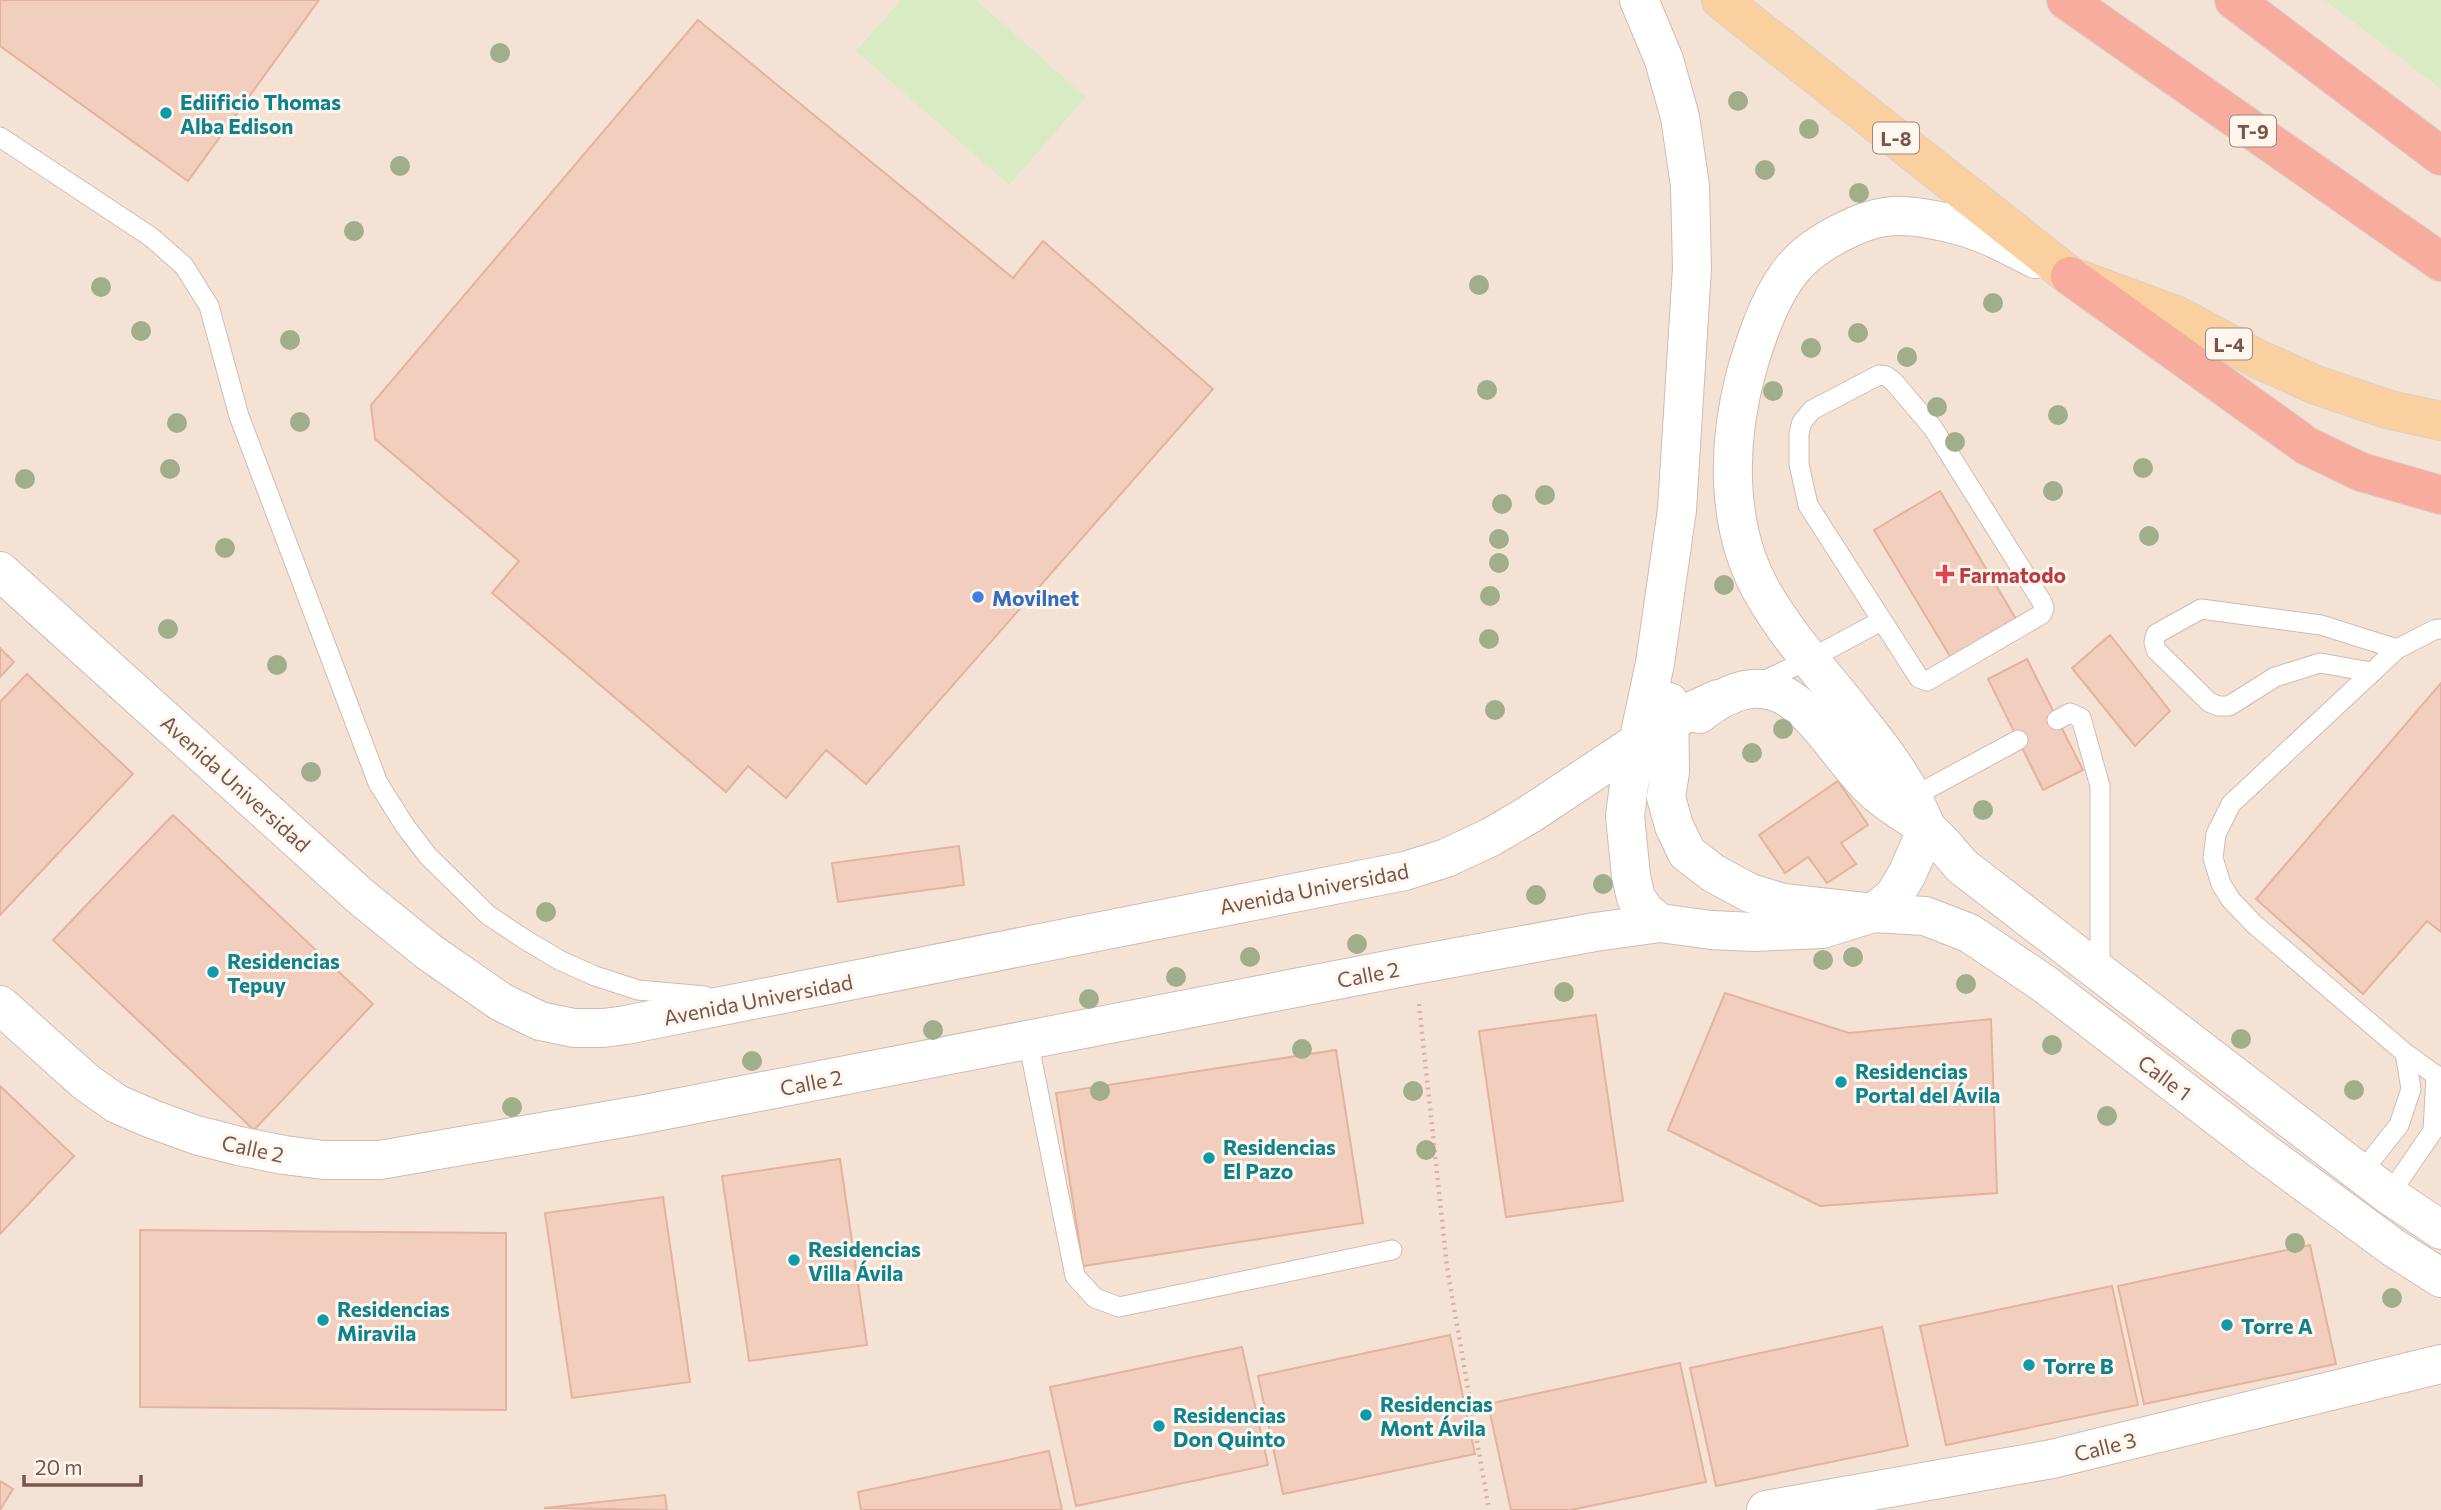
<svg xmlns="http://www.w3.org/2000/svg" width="2441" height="1510" viewBox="0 0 2441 1510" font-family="Commissioner,sans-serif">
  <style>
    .residential { fill: #f4e3d5 }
    .green { fill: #d8ebc5 }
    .building { fill: #f2cebe; stroke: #e5b29e; stroke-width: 2 }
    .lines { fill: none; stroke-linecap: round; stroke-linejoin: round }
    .service-casing { stroke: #d1bbaf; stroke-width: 21 }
    .minor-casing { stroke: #d1bbaf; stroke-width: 40 }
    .primary-casing { stroke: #d9d0cd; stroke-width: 40 }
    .motorway-casing { stroke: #d9d0cd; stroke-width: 40 }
    .path { stroke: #d7b1a1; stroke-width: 4.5; stroke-dasharray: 2 5; stroke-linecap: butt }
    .service { stroke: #fff; stroke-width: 19 }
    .minor { stroke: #fff; stroke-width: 38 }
    .primary { stroke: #fbd09f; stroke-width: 38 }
    .motorway { stroke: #f7ac9d; stroke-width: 38 }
    .tree { fill: #a1ae8b }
    .culture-dot { fill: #0f9aa8; stroke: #fff6ed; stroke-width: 2.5 }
    .health-dot { fill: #e0444e; stroke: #fff6ed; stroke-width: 2.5 }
    .shop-dot { fill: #3f7fe0; stroke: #fff6ed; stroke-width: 2.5 }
    .labels { text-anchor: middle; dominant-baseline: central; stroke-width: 6; stroke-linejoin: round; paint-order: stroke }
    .shield { fill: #fff6ed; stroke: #a0867c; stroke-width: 2 }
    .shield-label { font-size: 19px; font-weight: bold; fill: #77564b }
    .culture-label { font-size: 21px; font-weight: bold; fill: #0d838f; stroke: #fff6ed; text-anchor: start }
    .health-label { font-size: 21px; font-weight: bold; fill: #be3a42; stroke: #fff6ed; text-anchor: start }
    .shop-label { font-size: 21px; font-weight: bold; fill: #366cbe; stroke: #fff6ed; text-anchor: start }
    .street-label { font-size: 21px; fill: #77564b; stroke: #fff6ed }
  </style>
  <rect width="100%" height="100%" fill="#fdf2e7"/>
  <rect class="residential" x="0" y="0" width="2441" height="1510"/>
  <g class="green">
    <polygon points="901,0 976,0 1086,97 1009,185 856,51"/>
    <polygon points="2325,0 2441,0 2441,89"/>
  </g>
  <g class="building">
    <polygon points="0,0 319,0 188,181 0,46"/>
    <polygon points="698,20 1013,278 1043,241 1213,389 866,784 826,750 786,798 748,766 726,792 492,593 519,561 375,439 371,405"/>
    <polygon points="1940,491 2016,619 1951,658 1874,530"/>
    <polygon points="2110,635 2170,711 2135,746 2072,668"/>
    <polygon points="0,648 14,662 0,677"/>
    <polygon points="2027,659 2083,770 2043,790 1988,679"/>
    <polygon points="27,674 133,774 0,915 0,702"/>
    <polygon points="2441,683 2441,932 2427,921 2363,994 2256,899"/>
    <polygon points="1838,781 1868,825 1841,843 1856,864 1827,883 1808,857 1785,873 1759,835"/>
    <polygon points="173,815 373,1004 254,1130 53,940"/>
    <polygon points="959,846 964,885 838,902 832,863"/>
    <polygon points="1725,993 1849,1033 1991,1019 1997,1193 1820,1206 1668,1130"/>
    <polygon points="1596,1015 1623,1201 1506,1217 1479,1031"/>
    <polygon points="1336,1050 1363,1223 1083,1266 1056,1093"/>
    <polygon points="0,1086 74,1156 0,1234"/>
    <polygon points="840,1159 867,1345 749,1361 722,1176"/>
    <polygon points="663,1197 690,1382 572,1398 545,1213"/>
    <polygon points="140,1230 506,1233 506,1410 140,1407"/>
    <polygon points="2310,1245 2336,1364 2144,1404 2118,1286"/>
    <polygon points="2112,1286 2138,1405 1946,1445 1920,1326"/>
    <polygon points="1882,1327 1908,1446 1716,1486 1690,1368"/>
    <polygon points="1450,1335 1475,1454 1283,1494 1258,1376"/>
    <polygon points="1242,1347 1268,1465 1076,1506 1050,1387"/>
    <polygon points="1680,1363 1706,1482 1571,1510 1511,1510 1488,1404"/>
    <polygon points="1049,1451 1062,1510 861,1510 858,1492"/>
    <polygon points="0,1481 13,1489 0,1510"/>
    <polygon points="665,1495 667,1510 544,1508"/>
  </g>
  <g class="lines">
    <g class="service-casing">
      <g id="service">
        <polyline points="0,137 151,237 184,266 209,306 239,416 378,783 405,826 428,856 488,915 524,939 561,961 595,976 638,990 705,996"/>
        <polygon points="1879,375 1886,376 1893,381 1933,428 2042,602 2044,608 2042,614 1927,681 1919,678 1808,505 1799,464 1799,433 1802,422 1812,410"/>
        <polyline points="2441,629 2434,630 2397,649 2231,804 2216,834 2213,858 2221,884 2231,900 2254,924 2405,1053 2441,1079"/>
        <polyline points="2371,672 2320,663 2275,677 2229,706 2218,706 2209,702 2156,650 2154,642 2156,634 2201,609 2321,625 2397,649"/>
        <polyline points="1757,684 1810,659 1881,621"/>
        <polyline points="2057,720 2070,713 2081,718 2100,786 2100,972"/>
        <polyline points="1907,800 2018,740"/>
        <polyline points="1028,1040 1075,1276 1095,1298 1119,1307 1392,1250"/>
        <polyline points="2361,1173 2399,1125 2411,1089 2405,1053"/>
        <polyline points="2389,1195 2433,1131 2436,1075"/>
      </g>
    </g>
    <g class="minor-casing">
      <g id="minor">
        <path d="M1639,0L1664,60L1680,117L1690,186L1692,268L1677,510L1655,663L1629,785L1625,816L1631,876L1636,898L1646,912L1660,923L1711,930L1754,932L1822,929L1873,913L1894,896L1907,874L1927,829C1907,779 1880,746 1847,705C1818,669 1787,635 1764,595C1725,529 1727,444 1746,373C1757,335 1774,282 1805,256C1823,240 1861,220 1885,217C1911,213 1954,223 1979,232C1998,239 2017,250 2036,259"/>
        <polyline points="0,571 360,896 429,952 501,1002 540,1021 574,1028 603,1028 626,1025 1405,871 1446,858 1491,837 1530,814 1670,721 1718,699"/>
        <polyline points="1669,702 1670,772 1666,797 1674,826 1687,853 1713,873 1750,893 1783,903 1873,913 1925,916 1969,933 2046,985 2262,1151 2394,1248 2441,1278"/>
        <path d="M1699,714C1786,645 1817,733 1870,787C1887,804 1907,814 1926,828C1940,839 1951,854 1963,867L2389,1195L2441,1230"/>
        <polyline points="0,1005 86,1082 117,1104 152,1119 196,1135 239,1146 284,1155 324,1160 380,1160 640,1115 1414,965 1595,932 1660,923"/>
        <polyline points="1766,1510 2052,1459 2441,1364"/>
      </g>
    </g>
    <g class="primary-casing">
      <polyline id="primary" points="1721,0 2070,276 2178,316 2258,359 2316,385 2390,410 2441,421"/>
    </g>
    <g class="motorway-casing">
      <g id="motorway">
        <polyline points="2066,0 2441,262"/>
        <polyline points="2234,0 2441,156"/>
        <polyline points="2070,276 2307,446 2361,472 2441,495"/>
      </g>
    </g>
    <polyline class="path" points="1419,1004 1447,1267 1489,1510"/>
    <use href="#service" class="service"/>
    <use href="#minor" class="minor"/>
    <use href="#primary" class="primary"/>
    <use href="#motorway" class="motorway"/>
  </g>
  <g class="tree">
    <circle cx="500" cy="53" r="10"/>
    <circle cx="1738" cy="101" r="10"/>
    <circle cx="1809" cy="129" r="10"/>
    <circle cx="400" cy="166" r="10"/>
    <circle cx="1765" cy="170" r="10"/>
    <circle cx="1859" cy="193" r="10"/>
    <circle cx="354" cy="231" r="10"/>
    <circle cx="1479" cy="285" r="10"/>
    <circle cx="101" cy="287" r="10"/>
    <circle cx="1993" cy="303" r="10"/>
    <circle cx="141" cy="331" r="10"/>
    <circle cx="1858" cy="333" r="10"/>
    <circle cx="290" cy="340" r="10"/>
    <circle cx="1811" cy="348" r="10"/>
    <circle cx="1907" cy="357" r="10"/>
    <circle cx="1487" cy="390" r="10"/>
    <circle cx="1773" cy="391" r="10"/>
    <circle cx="1937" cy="407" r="10"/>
    <circle cx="2058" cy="415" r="10"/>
    <circle cx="300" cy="422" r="10"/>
    <circle cx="177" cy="423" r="10"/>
    <circle cx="1955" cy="442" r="10"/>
    <circle cx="2143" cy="468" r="10"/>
    <circle cx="170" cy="469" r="10"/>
    <circle cx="25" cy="479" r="10"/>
    <circle cx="2053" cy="491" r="10"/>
    <circle cx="1545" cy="495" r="10"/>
    <circle cx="1502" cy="504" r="10"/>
    <circle cx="2149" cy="536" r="10"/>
    <circle cx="1499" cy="539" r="10"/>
    <circle cx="225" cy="548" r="10"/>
    <circle cx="1499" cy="563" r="10"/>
    <circle cx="1724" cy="585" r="10"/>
    <circle cx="1490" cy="596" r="10"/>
    <circle cx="168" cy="629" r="10"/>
    <circle cx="1489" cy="639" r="10"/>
    <circle cx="277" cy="665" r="10"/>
    <circle cx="1495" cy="710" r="10"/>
    <circle cx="1783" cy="729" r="10"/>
    <circle cx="1752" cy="753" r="10"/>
    <circle cx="311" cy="772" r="10"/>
    <circle cx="1983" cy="810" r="10"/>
    <circle cx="1603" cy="884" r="10"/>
    <circle cx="1536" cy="895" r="10"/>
    <circle cx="546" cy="912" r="10"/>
    <circle cx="1357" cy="944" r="10"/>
    <circle cx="1250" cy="957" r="10"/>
    <circle cx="1853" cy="957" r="10"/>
    <circle cx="1823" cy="960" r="10"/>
    <circle cx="1176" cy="977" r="10"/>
    <circle cx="1966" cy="984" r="10"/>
    <circle cx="1564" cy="992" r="10"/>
    <circle cx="1089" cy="999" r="10"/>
    <circle cx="933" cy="1030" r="10"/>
    <circle cx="2241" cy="1039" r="10"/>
    <circle cx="2052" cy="1045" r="10"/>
    <circle cx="1302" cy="1049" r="10"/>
    <circle cx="752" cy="1061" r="10"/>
    <circle cx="2354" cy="1090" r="10"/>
    <circle cx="1100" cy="1091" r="10"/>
    <circle cx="1413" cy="1091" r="10"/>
    <circle cx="512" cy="1107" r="10"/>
    <circle cx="2107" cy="1116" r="10"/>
    <circle cx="1426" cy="1150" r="10"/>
    <circle cx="2295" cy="1243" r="10"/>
    <circle cx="2392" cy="1298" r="10"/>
  </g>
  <g class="culture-dot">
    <circle cx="166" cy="113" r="7"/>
    <circle cx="213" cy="972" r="7"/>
    <circle cx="1841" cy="1082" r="7"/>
    <circle cx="1209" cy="1158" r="7"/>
    <circle cx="794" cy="1260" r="7"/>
    <circle cx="323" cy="1320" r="7"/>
    <circle cx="2227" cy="1325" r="7"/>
    <circle cx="2029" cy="1365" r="7"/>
    <circle cx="1366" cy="1415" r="7"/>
    <circle cx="1159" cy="1426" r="7"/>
  </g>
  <path class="health-dot" d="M1941.5 563.5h7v7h7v7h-7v7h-7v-7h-7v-7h7z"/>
  <circle class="shop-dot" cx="978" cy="597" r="7"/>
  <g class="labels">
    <g class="shield">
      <rect x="2230" y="115.5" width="46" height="31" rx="5"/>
      <rect x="1873" y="122.5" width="46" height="31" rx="5"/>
      <rect x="2206" y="328.5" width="46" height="31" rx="5"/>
    </g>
    <g class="shield-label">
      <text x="2253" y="131">T-9</text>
      <text x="1896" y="138">L-8</text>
      <text x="2229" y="344">L-4</text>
    </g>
    <g class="culture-label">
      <text x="180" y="101">Ediificio Thomas<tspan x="180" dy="24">Alba Edison</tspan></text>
      <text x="227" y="960">Residencias<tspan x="227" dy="24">Tepuy</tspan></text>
      <text x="1855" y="1070">Residencias<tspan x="1855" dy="24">Portal del Ávila</tspan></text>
      <text x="1223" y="1146">Residencias<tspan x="1223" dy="24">El Pazo</tspan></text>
      <text x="808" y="1248">Residencias<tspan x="808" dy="24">Villa Ávila</tspan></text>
      <text x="337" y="1308">Residencias<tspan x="337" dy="24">Miravila</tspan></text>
      <text x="2241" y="1325">Torre A</text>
      <text x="2043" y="1365">Torre B</text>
      <text x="1380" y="1403">Residencias<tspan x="1380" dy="24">Mont Ávila</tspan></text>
      <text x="1173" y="1414">Residencias<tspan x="1173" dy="24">Don Quinto</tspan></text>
    </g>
    <g class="health-label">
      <text x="1959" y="574">Farmatodo</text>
    </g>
    <g class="shop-label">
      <text x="992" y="597">Movilnet</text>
    </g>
    <g class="street-label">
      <text transform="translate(236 783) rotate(42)">Avenida Universidad</text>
      <text transform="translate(1314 888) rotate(-11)">Avenida Universidad</text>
      <text transform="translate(1368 974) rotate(-11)">Calle 2</text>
      <text transform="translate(758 999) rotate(-11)">Avenida Universidad</text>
      <text transform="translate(2165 1077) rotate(37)">Calle 1</text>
      <text transform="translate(811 1082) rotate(-11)">Calle 2</text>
      <text transform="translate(253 1148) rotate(12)">Calle 2</text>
      <text transform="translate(2105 1446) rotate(-14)">Calle 3</text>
    </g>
  </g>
  <path d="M24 1475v10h117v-10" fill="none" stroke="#77564b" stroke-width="3.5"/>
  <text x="35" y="1475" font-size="21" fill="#77564b" stroke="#fff6ed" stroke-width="5" paint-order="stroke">20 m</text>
</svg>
